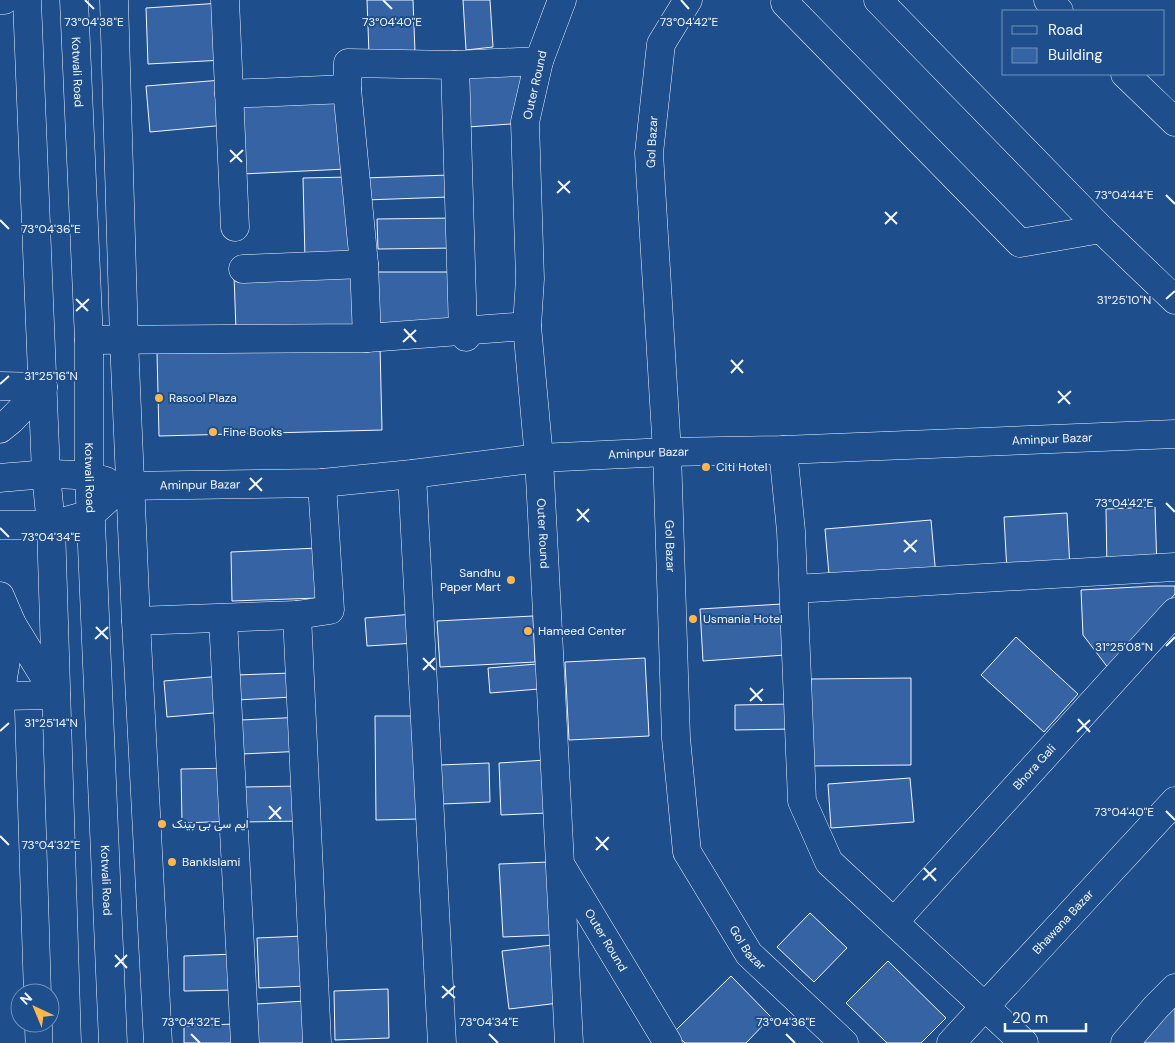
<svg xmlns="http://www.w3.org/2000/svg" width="1175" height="1043" viewBox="0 0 1175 1043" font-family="'DM Sans',Vazirmatn,sans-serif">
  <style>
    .building { fill: #3563a3; stroke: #f2f6ff }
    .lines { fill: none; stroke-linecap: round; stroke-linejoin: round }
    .minor-casing { stroke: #f2f6ff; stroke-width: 29 }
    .major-casing { stroke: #f2f6ff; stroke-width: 29 }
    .minor { stroke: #1f4e8c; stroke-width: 28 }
    .major { stroke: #1f4e8c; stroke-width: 28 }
    .ticks { fill: none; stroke: #f2f6ff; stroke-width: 2 }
    .poi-dot { fill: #ffb74d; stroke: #1f4e8c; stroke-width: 2 }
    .labels { text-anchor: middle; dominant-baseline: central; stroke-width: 4; stroke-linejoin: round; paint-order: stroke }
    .street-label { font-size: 12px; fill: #f2f6ff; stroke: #1f4e8c }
    .poi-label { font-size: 12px; fill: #f2f6ff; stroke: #1f4e8c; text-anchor: start }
    .ticks-label { font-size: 12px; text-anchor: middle; fill: #f2f6ff; stroke: #1f4e8c; stroke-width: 4; stroke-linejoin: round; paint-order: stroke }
  </style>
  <rect width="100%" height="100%" fill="#1f4e8c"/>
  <g class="building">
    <polygon points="367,0 413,0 415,52 369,54"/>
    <polygon points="463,0 490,0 493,47 466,50"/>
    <polygon points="221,3 224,60 148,64 146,8"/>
    <polygon points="521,66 525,123 468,127 464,70"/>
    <polygon points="222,80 226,125 150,132 146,86"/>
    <polygon points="343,100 346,169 242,174 239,105"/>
    <polygon points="449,175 449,197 365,200 364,178"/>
    <polygon points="350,177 351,257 305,258 303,178"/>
    <polygon points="456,218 456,248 378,249 377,219"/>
    <polygon points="358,271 360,326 236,330 234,275"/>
    <polygon points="378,272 457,272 456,323 378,323"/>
    <polygon points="380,346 382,430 159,436 157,352"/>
    <polygon points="1155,507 1157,569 1107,570 1106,509"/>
    <polygon points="1067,513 1070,568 1007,572 1004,517"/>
    <polygon points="931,520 936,577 830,586 825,529"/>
    <polygon points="318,548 319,598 232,601 231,552"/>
    <polygon points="1155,586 1175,586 1175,594 1109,669 1083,635 1081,590"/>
    <polygon points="782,604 785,655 703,661 700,609"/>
    <polygon points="414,614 416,643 367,646 365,618"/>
    <polygon points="533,616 535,662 440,667 437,621"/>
    <polygon points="1016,637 1078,694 1044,732 981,675"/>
    <polygon points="645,658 649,736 569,740 565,662"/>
    <polygon points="537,664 539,689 490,693 488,668"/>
    <polygon points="291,673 292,697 237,700 236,675"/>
    <polygon points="222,676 225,712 167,717 164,681"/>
    <polygon points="911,678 911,765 811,766 811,679"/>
    <polygon points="793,704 794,729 735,730 735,705"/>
    <polygon points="375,716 420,716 420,819 376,820"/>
    <polygon points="304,717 305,751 242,754 241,720"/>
    <polygon points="546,760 548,813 501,815 499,763"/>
    <polygon points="489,763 490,802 442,804 440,765"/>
    <polygon points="236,768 237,821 182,823 181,769"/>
    <polygon points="910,778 914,822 831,828 828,784"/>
    <polygon points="301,786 302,821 244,822 244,787"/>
    <polygon points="549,862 552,935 503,937 499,864"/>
    <polygon points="810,913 847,948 814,982 777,947"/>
    <polygon points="304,936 306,986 259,988 257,938"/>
    <polygon points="552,945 559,1003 509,1009 502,951"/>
    <polygon points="234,954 235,990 184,991 184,956"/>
    <polygon points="888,961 946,1018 921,1043 887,1043 846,1003"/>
    <polygon points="731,976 771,1017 746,1043 685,1043 674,1032"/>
    <polygon points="388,989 389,1038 335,1040 334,991"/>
    <polygon points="305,1001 308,1043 258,1043 256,1004"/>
    <polygon points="1175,1005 1175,1043 1141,1043"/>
    <polygon points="234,1024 235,1043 184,1043 184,1026"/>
  </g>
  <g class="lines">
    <g class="minor-casing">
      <g id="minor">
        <polyline points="0,0 4,0"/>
        <polyline points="114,0 124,340 136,621 158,1043"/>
        <polyline points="225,0 235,227"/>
        <path id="s1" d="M562,0L539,61L525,122L530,279L527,326L539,458L560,864L668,1043"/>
        <path id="s2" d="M688,0L661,44L649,153L667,452L676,738L687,852L749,954L844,1043"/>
        <polyline points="787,0 785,3 1020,243 1101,229"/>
        <polyline points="878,0 1101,229 1175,300"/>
        <polyline points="1048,0 1059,11"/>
        <polyline points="455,65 463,332 466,337"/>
        <polyline points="1125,74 1175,122"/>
        <polyline points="229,94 347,89"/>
        <polyline points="243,269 364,264"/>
        <polyline points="367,338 364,264 347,89 348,63 455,65 539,61"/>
        <polyline points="89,340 367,338 527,326"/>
        <polyline points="0,386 43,387"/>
        <polyline points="783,450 791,531 802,801 829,862 1024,1043"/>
        <polyline points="412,474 442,1043"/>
        <path id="s3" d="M122,486L322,483L412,474L539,458L667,452L783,450L1175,434"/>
        <polyline points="794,589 1175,567"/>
        <polyline points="297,615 317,1043"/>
        <polyline points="223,619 245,1043"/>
        <polyline points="136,621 297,615 330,610 322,483"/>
        <polyline points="0,696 12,624"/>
        <polyline points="560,867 569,1043"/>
        <path id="s4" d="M894,922L1175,612"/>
        <polyline points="11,1043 0,696 56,695"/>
        <path id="s5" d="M951,1043L1175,801"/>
        <polyline points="1125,1043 1156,1007 1175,988"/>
      </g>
    </g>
    <g class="major-casing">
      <g id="major">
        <polyline points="27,0 46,474 51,525 67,1043"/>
        <path id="s6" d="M74,0L89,340V475L113,1043"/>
        <polyline points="0,429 11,420 43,387"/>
        <path d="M0,478C35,475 72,470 106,481"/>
        <polyline points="0,525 51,525 91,514 122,486"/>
        <polyline points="0,596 12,624 55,694"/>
      </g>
    </g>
    <use href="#minor" class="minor"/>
    <use href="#major" class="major"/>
  </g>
  <path class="ticks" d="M85,0L94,9M383,0L392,9M681,0L689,9M230,150L242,162M230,162L243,150M558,181L570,193M557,193L570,181M1166,195L1175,204M885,212L897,224M0,220L9,229M885,224L897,212M76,299L88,311M1166,299L1175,291M76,311L89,299M404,329L416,342M403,342L416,330M731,360L743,373M731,373L743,360M0,384L9,376M1058,391L1070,404M1058,403L1071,391M250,478L262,491M249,490L262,478M1166,503L1175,512M577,509L589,522M577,521L589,509M0,528L9,537M904,540L916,552M904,552L917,540M96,627L108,639M95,639L108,627M1166,646L1175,637M423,658L435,670M423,670L435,658M750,688L762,701M750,701L763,689M1078,719L1090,732M0,731L9,723M1077,732L1090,720M269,806L281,819M1166,811L1175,820M269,819L281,807M0,836L9,845M596,837L608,850M596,850L609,837M924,868L936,881M923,880L936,868M115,955L127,968M115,967L127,955M442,986L455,998M442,998L455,986M191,1034L200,1043M489,1034L498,1043M786,1034L795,1043"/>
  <g class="poi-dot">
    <circle cx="159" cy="398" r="5"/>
    <circle cx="213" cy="432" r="5"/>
    <circle cx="706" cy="467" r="5"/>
    <circle cx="511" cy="580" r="5"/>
    <circle cx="693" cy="619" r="5"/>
    <circle cx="528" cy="631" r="5"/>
    <circle cx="162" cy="824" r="5"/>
    <circle cx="172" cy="862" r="5"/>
  </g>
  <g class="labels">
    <g class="street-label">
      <text stroke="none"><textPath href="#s6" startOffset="72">Kotwali Road</textPath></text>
      <text transform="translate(535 85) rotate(-77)">Outer Round</text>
      <text transform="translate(652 142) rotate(-87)">Gol Bazar</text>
      <text stroke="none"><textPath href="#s3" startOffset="932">Aminpur Bazar</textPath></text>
      <text stroke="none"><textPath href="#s3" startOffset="528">Aminpur Bazar</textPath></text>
      <text stroke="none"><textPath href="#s6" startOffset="478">Kotwali Road</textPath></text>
      <text stroke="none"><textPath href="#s3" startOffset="78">Aminpur Bazar</textPath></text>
      <text stroke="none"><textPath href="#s1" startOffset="540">Outer Round</textPath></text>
      <text stroke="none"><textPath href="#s2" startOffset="555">Gol Bazar</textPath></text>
      <text stroke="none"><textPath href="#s4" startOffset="209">Bhora Gali</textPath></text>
      <text stroke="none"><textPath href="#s6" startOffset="881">Kotwali Road</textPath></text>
      <text stroke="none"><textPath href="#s5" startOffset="165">Bhawana Bazar</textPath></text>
      <text stroke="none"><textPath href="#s1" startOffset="960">Outer Round</textPath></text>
      <text stroke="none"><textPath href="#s2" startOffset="975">Gol Bazar</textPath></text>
    </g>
    <g class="poi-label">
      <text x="169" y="398">Rasool Plaza</text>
      <text x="223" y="432">Fine Books</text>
      <text x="716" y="467">Citi Hotel</text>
      <text x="501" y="573" text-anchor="end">Sandhu<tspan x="501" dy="14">Paper Mart</tspan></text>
      <text x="703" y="619">Usmania Hotel</text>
      <text x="538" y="631">Hameed Center</text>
      <text x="172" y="824">ایم سی بی بینک</text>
      <text x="182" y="862">BankIslami</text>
    </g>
  </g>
  <g class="ticks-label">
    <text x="392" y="26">73°04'40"E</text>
    <text x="94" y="26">73°04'38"E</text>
    <text x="689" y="26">73°04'42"E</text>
    <text x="1124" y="199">73°04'44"E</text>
    <text x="51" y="233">73°04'36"E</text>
    <text x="1124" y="304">31°25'10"N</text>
    <text x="51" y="380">31°25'16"N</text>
    <text x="1124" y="507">73°04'42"E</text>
    <text x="51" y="541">73°04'34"E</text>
    <text x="1124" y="651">31°25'08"N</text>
    <text x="51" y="727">31°25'14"N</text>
    <text x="1124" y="816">73°04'40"E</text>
    <text x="51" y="849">73°04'32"E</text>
    <text x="191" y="1026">73°04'32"E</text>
    <text x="489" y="1026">73°04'34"E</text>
    <text x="786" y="1026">73°04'36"E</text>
  </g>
  <rect x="1002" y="10" width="162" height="65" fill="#1f4e8c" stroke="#7391ba"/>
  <rect x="1012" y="26" width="25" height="8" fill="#1f4e8c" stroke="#7391ba"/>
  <text x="1048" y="35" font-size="15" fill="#f2f6ff">Road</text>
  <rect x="1012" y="48" width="25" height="15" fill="#3563a3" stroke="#7391ba"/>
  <text x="1048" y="60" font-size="15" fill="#f2f6ff">Building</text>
  <g transform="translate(35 1008) rotate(316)"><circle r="24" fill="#1f4e8c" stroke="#7391ba"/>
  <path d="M0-4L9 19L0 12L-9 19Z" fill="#ffb74d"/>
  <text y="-8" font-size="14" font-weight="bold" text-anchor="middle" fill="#f2f6ff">N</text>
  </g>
  <path d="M1005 1023v8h81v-8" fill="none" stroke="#f2f6ff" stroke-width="2.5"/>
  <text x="1012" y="1023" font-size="15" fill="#f2f6ff" stroke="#1f4e8c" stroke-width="4" paint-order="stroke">20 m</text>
</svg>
